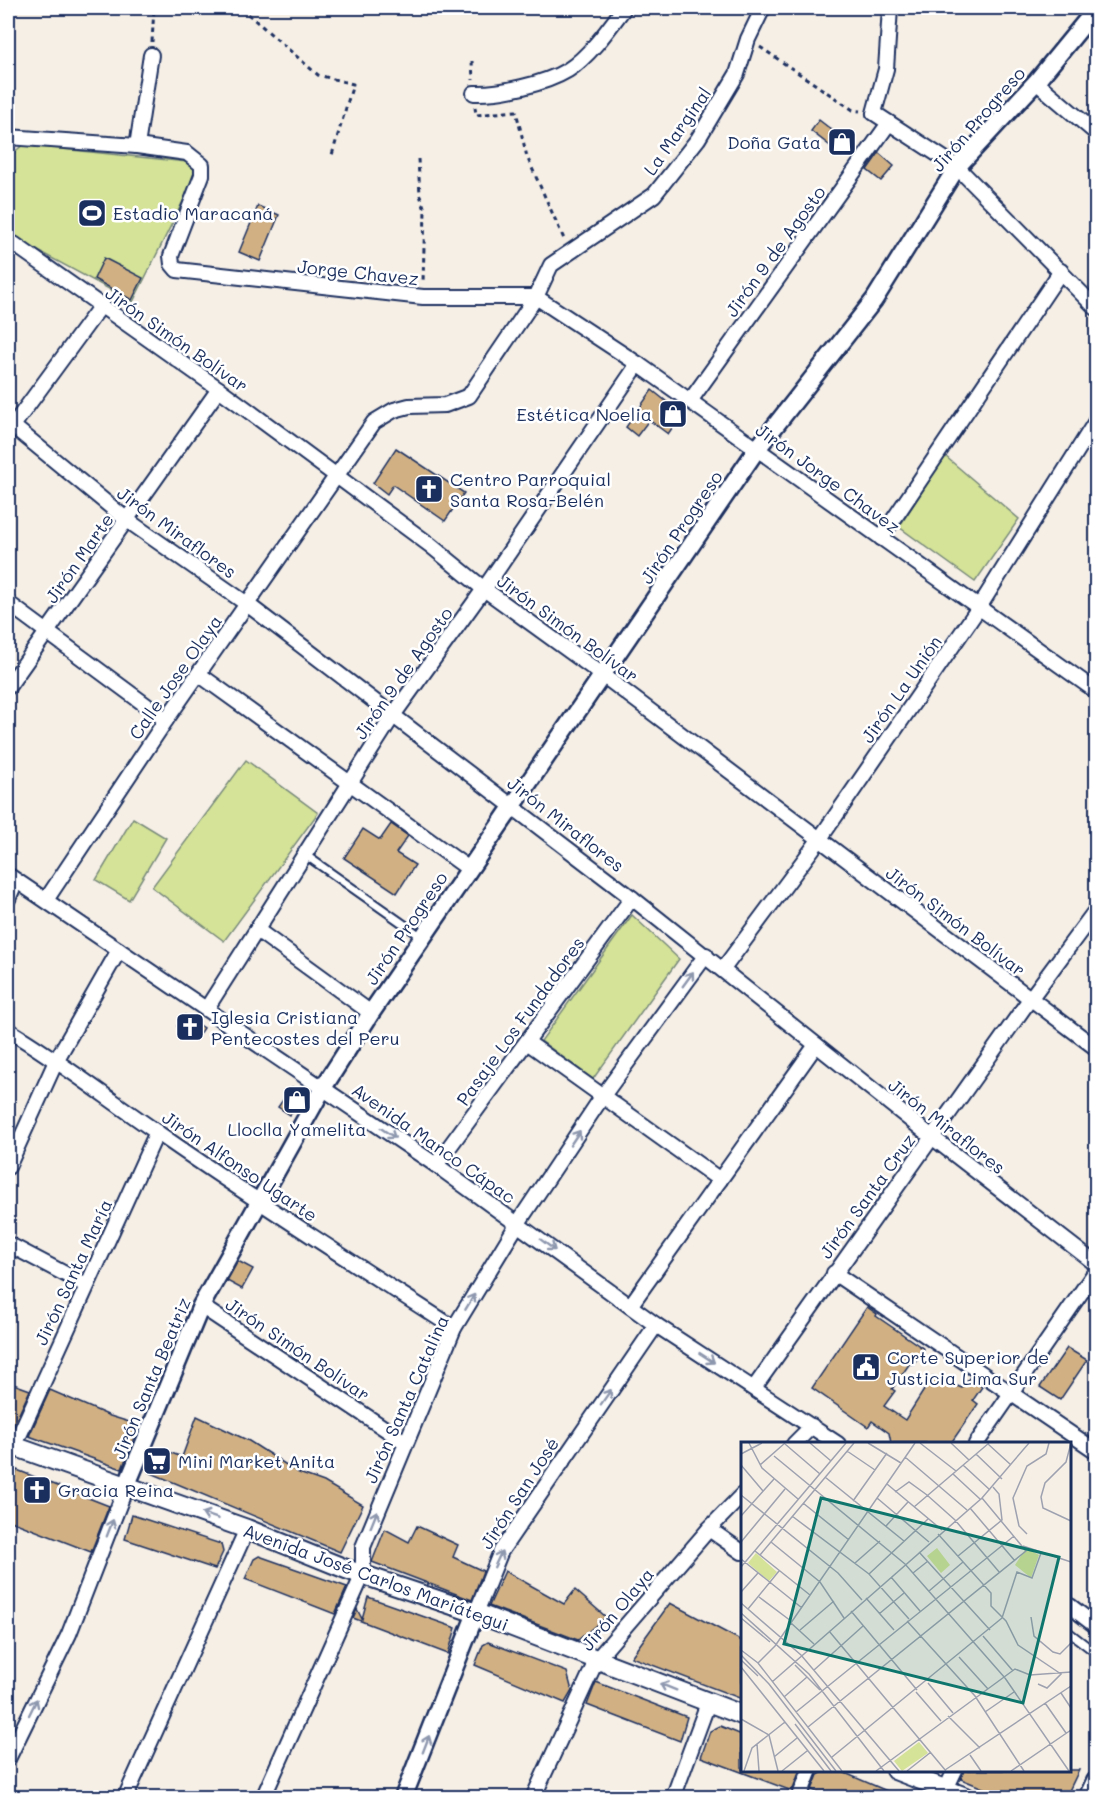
<svg xmlns="http://www.w3.org/2000/svg" width="1104" height="1805" viewBox="0 0 1104 1805" font-family="Mali,sans-serif">
  <style>
    .green { fill: #d4e397; stroke: #78897a; stroke-width: 1.5 }
    .building { fill: #d1b184; stroke: #1b2f5e; stroke-width: 1.5 }
    .lines { fill: none; stroke-linecap: round; stroke-linejoin: round }
    .service-casing { stroke: #1b2f5e; stroke-width: 11 }
    .minor-casing { stroke: #1b2f5e; stroke-width: 18 }
    .tertiary-casing { stroke: #1b2f5e; stroke-width: 21 }
    .secondary-casing { stroke: #1b2f5e; stroke-width: 22 }
    .path { stroke: #1b2f5e; stroke-width: 3; stroke-dasharray: 4.5 4.5; stroke-linecap: butt }
    .service { stroke: #fff; stroke-width: 7 }
    .minor { stroke: #fff; stroke-width: 14 }
    .tertiary { stroke: #fff; stroke-width: 16 }
    .secondary { stroke: #fff; stroke-width: 18 }
    .oneway { stroke: #8d97ae }
    .labels { text-anchor: middle; dominant-baseline: central; stroke-width: 5; stroke-linejoin: round; paint-order: stroke }
    .street-label { font-size: 18px; fill: #1b2f5e; stroke: #fff }
    .poi-label { font-size: 18px; fill: #1b2f5e; stroke: #fff; text-anchor: start }
    .inset-road { fill: none; stroke: #9ea2b0; stroke-width: 1.5 }
    .view { fill: #0f766e; fill-opacity: 0.15; stroke: #0f766e; stroke-width: 3 }
    .inset-edge { fill: none; stroke: #1b2f5e; stroke-width: 3 }
  </style>
  <rect width="100%" height="100%" fill="#f6efe6"/>
  <filter id="ink" filterUnits="userSpaceOnUse"><feTurbulence type="fractalNoise" baseFrequency=".0167" numOctaves="2"/><feDisplacementMap in="SourceGraphic" scale="12" xChannelSelector="R" yChannelSelector="G"/><feConvolveMatrix kernelMatrix="1 2 1 2 8 2 1 2 1" color-interpolation-filters="sRGB"/></filter>
  <g filter="url(#ink)">
    <g class="green">
      <polygon points="23,145 197,163 198,171 133,302 20,241 8,245 8,186 13,153"/>
      <polygon points="945,456 1019,519 975,582 899,527"/>
      <polygon points="246,760 318,813 224,941 152,887"/>
      <polygon points="133,818 166,838 129,900 96,880"/>
      <polygon points="632,915 679,959 593,1079 541,1041"/>
    </g>
    <g class="building">
      <polygon points="819,120 846,141 838,152 811,131"/>
      <polygon points="879,153 894,166 881,181 867,170"/>
      <polygon points="258,206 279,215 260,261 239,252"/>
      <polygon points="104,258 143,278 132,300 94,279"/>
      <polygon points="652,390 682,414 668,434 649,420 637,436 626,427"/>
      <polygon points="396,448 464,493 445,521 393,485 387,494 373,483"/>
      <polygon points="391,824 408,836 396,853 415,865 397,893 344,858 363,829 380,840"/>
      <polygon points="185,1015 203,1028 195,1040 177,1026"/>
      <polygon points="292,1087 300,1092 302,1098 290,1115 278,1107"/>
      <polygon points="238,1261 253,1269 242,1289 227,1281"/>
      <polygon points="867,1307 877,1314 876,1316 924,1349 913,1365 910,1363 892,1389 895,1391 884,1406 905,1420 933,1376 962,1388 969,1378 982,1387 973,1400 978,1404 951,1443 891,1443 889,1433 872,1421 868,1427 812,1388"/>
      <polygon points="1067,1348 1087,1360 1060,1400 1040,1387"/>
      <polygon points="8,1382 30,1390 12,1429 8,1427"/>
      <polygon points="50,1390 110,1416 139,1425 122,1469 29,1436"/>
      <polygon points="197,1416 249,1441 299,1473 324,1482 363,1505 340,1552 149,1472 158,1448 182,1457"/>
      <polygon points="17,1470 109,1506 91,1552 8,1520 8,1496"/>
      <polygon points="132,1515 221,1544 223,1552 215,1569 125,1539"/>
      <polygon points="417,1526 458,1545 453,1557 483,1571 472,1600 372,1562 385,1529 409,1542"/>
      <polygon points="259,1556 347,1587 335,1614 245,1579 254,1559"/>
      <polygon points="505,1571 564,1604 575,1590 606,1617 578,1640 489,1606"/>
      <polygon points="368,1597 456,1628 448,1654 353,1618 357,1609 362,1619"/>
      <polygon points="670,1603 742,1641 742,1699 631,1657"/>
      <polygon points="488,1642 567,1672 572,1691 565,1703 475,1665 483,1645"/>
      <polygon points="596,1682 687,1717 680,1741 587,1705"/>
      <polygon points="720,1726 742,1735 742,1770 800,1770 792,1791 701,1757 710,1731"/>
      <polygon points="826,1770 838,1770 901,1797 832,1797 812,1790 818,1775"/>
      <polygon points="964,1770 1079,1770 1066,1797 1005,1797 961,1779"/>
    </g>
    <g class="lines">
      <g class="service-casing">
        <g id="service">
          <polyline points="304,854 422,937"/>
          <polyline points="1070,1633 1096,1653"/>
        </g>
      </g>
      <g class="minor-casing">
        <g id="minor">
          <polyline points="890,8 886,69 874,113 957,167 1096,308"/>
          <polyline points="1036,82 1096,133"/>
          <path d="M474,93C500,94 545,84 568,70C589,57 610,27 624,8"/>
          <polyline points="8,137 137,146 187,153 202,165 202,175 171,256 172,264 177,270 423,297 536,297"/>
          <polyline points="137,146 151,55"/>
          <polyline points="8,250 14,244 219,389 430,545 484,589 604,676 1096,1048"/>
          <polyline points="536,297 638,364 1096,691"/>
          <polyline points="690,401 889,123"/>
          <polyline points="8,422 127,520 247,604 632,898 932,1137 1096,1264"/>
          <polyline points="9,431 100,307"/>
          <polyline points="881,538 1061,271"/>
          <polyline points="8,603 166,720"/>
          <polyline points="200,675 469,869"/>
          <polyline points="8,687 219,389"/>
          <polyline points="8,875 436,1165 656,1325 838,1444"/>
          <polyline points="8,899 16,881"/>
          <polyline points="46,900 166,720 374,422 394,410 409,406 445,405 469,396 536,297 551,265 654,195 698,139 737,74 748,39 763,8"/>
          <polyline points="257,930 371,1013"/>
          <polyline points="723,969 819,840 978,609 1096,421"/>
          <polyline points="207,1008 394,714 484,589 638,364"/>
          <path d="M8,1030C60,1061 107,1098 158,1133C255,1201 355,1264 454,1328"/>
          <polyline points="527,1042 720,1180"/>
          <polyline points="436,1165 632,898"/>
          <polyline points="8,1167 57,1059 119,950"/>
          <polyline points="8,1244 86,1285"/>
          <polyline points="834,1273 1096,1451"/>
          <polyline points="201,1306 405,1442"/>
          <polyline points="630,1306 816,1045"/>
          <polyline points="754,1388 1030,999 1096,910"/>
          <polyline points="794,1444 812,1426"/>
          <polyline points="976,1444 1096,1271"/>
          <polyline points="8,1460 157,1132"/>
          <polyline points="709,1529 742,1552"/>
          <polyline points="1070,1606 1096,1626"/>
          <polyline points="476,1613 501,1551 656,1325"/>
          <polyline points="8,1759 69,1634 126,1487"/>
          <polyline points="946,1789 955,1770"/>
          <polyline points="125,1798 247,1529"/>
          <polyline points="263,1798 363,1574 363,1547 454,1328 518,1223 602,1097 706,955"/>
          <polyline points="533,1798 597,1659 709,1529 742,1495"/>
          <polyline points="673,1798 708,1703"/>
          <polyline points="799,1798 810,1770"/>
        </g>
      </g>
      <g class="tertiary-casing">
        <g id="tertiary">
          <polyline points="126,1487 201,1306 323,1088 371,1013 757,449 874,300 957,167 1036,82 1096,9"/>
          <polyline points="403,1798 476,1613"/>
        </g>
      </g>
      <g class="secondary-casing">
        <g id="secondary">
          <polyline points="8,1444 247,1529 346,1569 476,1613 742,1715"/>
          <polyline points="895,1770 968,1798"/>
          <polyline points="1088,1798 1096,1781"/>
        </g>
      </g>
      <g class="path">
        <polyline points="241,8 318,75 353,84 332,155"/>
        <polyline points="152,42 154,8"/>
        <polyline points="760,47 853,110 860,111"/>
        <polyline points="472,61 473,80"/>
        <polyline points="475,107 476,115 516,111 527,157 564,239"/>
        <polyline points="418,159 420,195 425,210 423,283"/>
      </g>
      <use href="#service" class="service"/>
      <use href="#minor" class="minor"/>
      <use href="#tertiary" class="tertiary"/>
      <use href="#secondary" class="secondary"/>
    </g>
    <defs><path id="oneway-shaft" d="M-6 0H5M1.5-3L5.5 0L1.5 3" fill="none" stroke-width="1.6" stroke-linecap="round" stroke-linejoin="round" transform="scale(1.5)"/></defs>
    <g class="oneway">
      <use href="#oneway-shaft" transform="translate(688 979) rotate(-54)"/>
      <use href="#oneway-shaft" transform="translate(388 1133) rotate(34)"/>
      <use href="#oneway-shaft" transform="translate(575 1138) rotate(-56)"/>
      <use href="#oneway-shaft" transform="translate(548 1245) rotate(37)"/>
      <use href="#oneway-shaft" transform="translate(470 1302) rotate(-59)"/>
      <use href="#oneway-shaft" transform="translate(707 1358) rotate(33)"/>
      <use href="#oneway-shaft" transform="translate(606 1397) rotate(-55)"/>
      <use href="#oneway-shaft" transform="translate(210 1516) rotate(-161)"/>
      <use href="#oneway-shaft" transform="translate(374 1519) rotate(-68)"/>
      <use href="#oneway-shaft" transform="translate(110 1528) rotate(-69)"/>
      <use href="#oneway-shaft" transform="translate(498 1559) rotate(-65)"/>
      <use href="#oneway-shaft" transform="translate(668 1687) rotate(-158)"/>
      <use href="#oneway-shaft" transform="translate(33 1707) rotate(-64)"/>
      <use href="#oneway-shaft" transform="translate(426 1744) rotate(-69)"/>
    </g>
  </g>
  <defs>
    <g id="shop-square" transform="scale(1.5)"><rect x="-9" y="-9" width="18" height="18" rx="4" fill="#1b2f5e" stroke="#fff"/><path d="M-5-2.5h2.3a2.7 3.5 0 0 1 5.4 0H5L5.5 6h-11ZM-1.5-2.5h3a1.5 2.3 0 0 0-3 0Z" fill="#fff"/></g>
    <g id="stadium-square" transform="scale(1.5)"><rect x="-9" y="-9" width="18" height="18" rx="4" fill="#1b2f5e" stroke="#fff"/><path d="M0-5a6.5 5 0 1 0 0 10a6.5 5 0 1 0 0-10ZM-3.5-1.8h7v3.6h-7Z" fill="#fff"/></g>
    <g id="church-square" transform="scale(1.5)"><rect x="-9" y="-9" width="18" height="18" rx="4" fill="#1b2f5e" stroke="#fff"/><path d="M-1.2-6h2.4v3.5h3.3v2.4h-3.3V6h-2.4V-.1h-3.3v-2.4h3.3Z" fill="#fff"/></g>
    <g id="civic-square" transform="scale(1.5)"><rect x="-9" y="-9" width="18" height="18" rx="4" fill="#1b2f5e" stroke="#fff"/><path d="M-.6-6.5H3V-4.5H.6V-3L4-1V1h2V6H-6V1h2V-1L-.6-3ZM-1.2 2.5V6h2.4V2.5Z" fill="#fff"/></g>
    <g id="supermarket-square" transform="scale(1.5)"><rect x="-9" y="-9" width="18" height="18" rx="4" fill="#1b2f5e" stroke="#fff"/><path d="M-6-5.5h2.5l.6 2H6L4.5 2H-2.5L-4.4-4H-6ZM-1.5 3.2a1.3 1.3 0 1 0 .1 0ZM3 3.2a1.3 1.3 0 1 0 .1 0Z" fill="#fff"/></g>
  </defs>
  <g fill-rule="evenodd">
    <use href="#shop-square" x="842" y="142"/>
    <use href="#stadium-square" x="92" y="213"/>
    <use href="#shop-square" x="673" y="414"/>
    <use href="#church-square" x="429" y="489"/>
    <use href="#church-square" x="190" y="1027"/>
    <use href="#shop-square" x="297" y="1100"/>
    <use href="#civic-square" x="866" y="1367"/>
    <use href="#supermarket-square" x="157" y="1461"/>
    <use href="#church-square" x="37" y="1490"/>
  </g>
  <g class="labels">
    <g class="street-label">
      <text transform="translate(978 119) rotate(-49)">Jirón Progreso</text>
      <text transform="translate(677 131) rotate(-55)">La Marginal</text>
      <text transform="translate(775 251) rotate(-54)">Jirón 9 de Agosto</text>
      <text transform="translate(358 272) rotate(6)">Jorge Chavez</text>
      <text transform="translate(177 339) rotate(35)">Jirón Simón Bolívar</text>
      <text transform="translate(828 478) rotate(36)">Jirón Jorge Chavez</text>
      <text transform="translate(681 527) rotate(-56)">Jirón Progreso</text>
      <text transform="translate(177 532) rotate(36)">Jirón Miraflores</text>
      <text transform="translate(79 558) rotate(-55)">Jirón Marte</text>
      <text transform="translate(568 628) rotate(36)">Jirón Simón Bolívar</text>
      <text transform="translate(403 673) rotate(-55)">Jirón 9 de Agosto</text>
      <text transform="translate(175 677) rotate(-55)">Calle Jose Olaya</text>
      <text transform="translate(901 689) rotate(-55)">Jirón La Unión</text>
      <text transform="translate(566 824) rotate(38)">Jirón Miraflores</text>
      <text transform="translate(956 921) rotate(37)">Jirón Simón Bolívar</text>
      <text transform="translate(406 928) rotate(-56)">Jirón Progreso</text>
      <text transform="translate(520 1021) rotate(-54)">Pasaje Los Fundadores</text>
      <text transform="translate(947 1126) rotate(38)">Jirón Miraflores</text>
      <text transform="translate(434 1143) rotate(35)">Avenida Manco Cápac</text>
      <text transform="translate(240 1166) rotate(34)">Jirón Alfonso Ugarte</text>
      <text transform="translate(867 1196) rotate(-54)">Jirón Santa Cruz</text>
      <text transform="translate(73 1272) rotate(-65)">Jirón Santa María</text>
      <text transform="translate(298 1349) rotate(34)">Jirón Simón Bolívar</text>
      <text transform="translate(151 1378) rotate(-67)">Jirón Santa Beatriz</text>
      <text transform="translate(406 1399) rotate(-66)">Jirón Santa Catalina</text>
      <text transform="translate(519 1493) rotate(-57)">Jirón San José</text>
      <text transform="translate(376 1577) rotate(20)">Avenida José Carlos Mariátegui</text>
      <text transform="translate(617 1609) rotate(-50)">Jirón Olaya</text>
    </g>
    <g class="poi-label">
      <text x="821" y="142" text-anchor="end">Doña Gata</text>
      <text x="113" y="213">Estadio Maracaná</text>
      <text x="652" y="414" text-anchor="end">Estética Noelia</text>
      <text x="450" y="479">Centro Parroquial<tspan x="450" dy="21">Santa Rosa-Belén</tspan></text>
      <text x="211" y="1017">Iglesia Cristiana<tspan x="211" dy="21">Pentecostes del Peru</tspan></text>
      <text x="297" y="1129" text-anchor="middle">Lloclla Yamelita</text>
      <text x="887" y="1357">Corte Superior de<tspan x="887" dy="21">Justicia Lima Sur</tspan></text>
      <text x="178" y="1461">Mini Market Anita</text>
      <text x="58" y="1490">Gracia Reina</text>
    </g>
  </g>
  <g transform="translate(741 1442)">
    <rect width="330" height="330" fill="#f6efe6"/>
    <path d="M196,106L209,123L200,131L186,114ZM285,106L298,113L290,136L274,123ZM15,111L36,130L28,139L7,121ZM178,300L187,311L161,329L153,319Z" fill="#d4e397"/>
    <path class="inset-road" d="M8,1L21,26L57,57M69,1L90,19M127,1L160,21M179,1L215,29M210,1L228,18M330,1L325,20L304,41L300,55L302,66L330,79M44,2L79,32M247,2L270,23M106,9L134,28M0,12L21,1M235,12L261,37M33,14L164,122L264,236L328,329M164,15L226,68M0,23L22,49M19,23L44,1M222,23L249,48M212,32L239,57M84,35L163,99M146,42L201,88M154,50L168,40L186,53L214,78L259,131M0,53L97,131L121,158M136,56L188,100M112,59L146,11M62,61L108,98M173,65L248,1M229,66L274,119M0,74L33,37M51,74L128,132L168,177M145,84L167,60M197,92L250,151V164L265,179L277,203L320,232L306,246L297,242M286,92L278,84L272,56L286,24L305,12L308,1M0,100L44,47M30,100L79,140L103,176M282,104L330,120M14,109L69,153M178,110L249,188M19,113L113,1M217,114L261,78L258,52L252,45M0,117L61,166M114,121L139,99M0,125L105,1M172,131L187,119M128,132L187,77M150,135L179,169M188,149L222,120M0,150L17,131M18,155L50,179M125,156L153,188M0,161L60,213L158,329M7,167L38,129M110,169L176,248M0,171L68,232L143,329M138,172L163,151M290,175L293,194L312,210L319,212L330,201M0,176L29,200M261,176L276,130L291,136L300,111M166,179L234,254L283,329M50,181L73,202M59,188L93,159M88,189L205,329M242,194L272,229M34,204L174,1M0,208L17,221L101,329M0,213L28,242L95,329M218,215L247,247M0,218L17,234M17,221L34,204M54,223L79,248M0,225L83,329M73,228L122,184M31,240L241,56L288,1M187,241L212,271M175,250L200,279M320,251L330,266M43,255L66,235M304,261L325,291M55,270L273,94M244,270L273,250M207,274L239,306M0,277L28,293L37,329M54,282L90,329M67,285L285,109L241,56M16,302L18,329M229,313L240,329M33,315L56,296M91,315L261,176M204,328L330,244M3,329L11,306L44,280M41,329L66,309M135,329L274,227L289,233L330,230M166,329L190,310M270,329L330,288"/>
    <path class="view" d="M80,56L318,115L282,261L43,202Z"/>
    <rect width="330" height="330" class="inset-edge"/>
  </g>
  <rect width="1104" height="1805" fill="none" stroke="#fff" stroke-width="30"/>
  <rect x="15" y="15" width="1074" height="1775" fill="none" stroke="#1b2f5e" stroke-width="2" filter="url(#ink)"/>
</svg>
